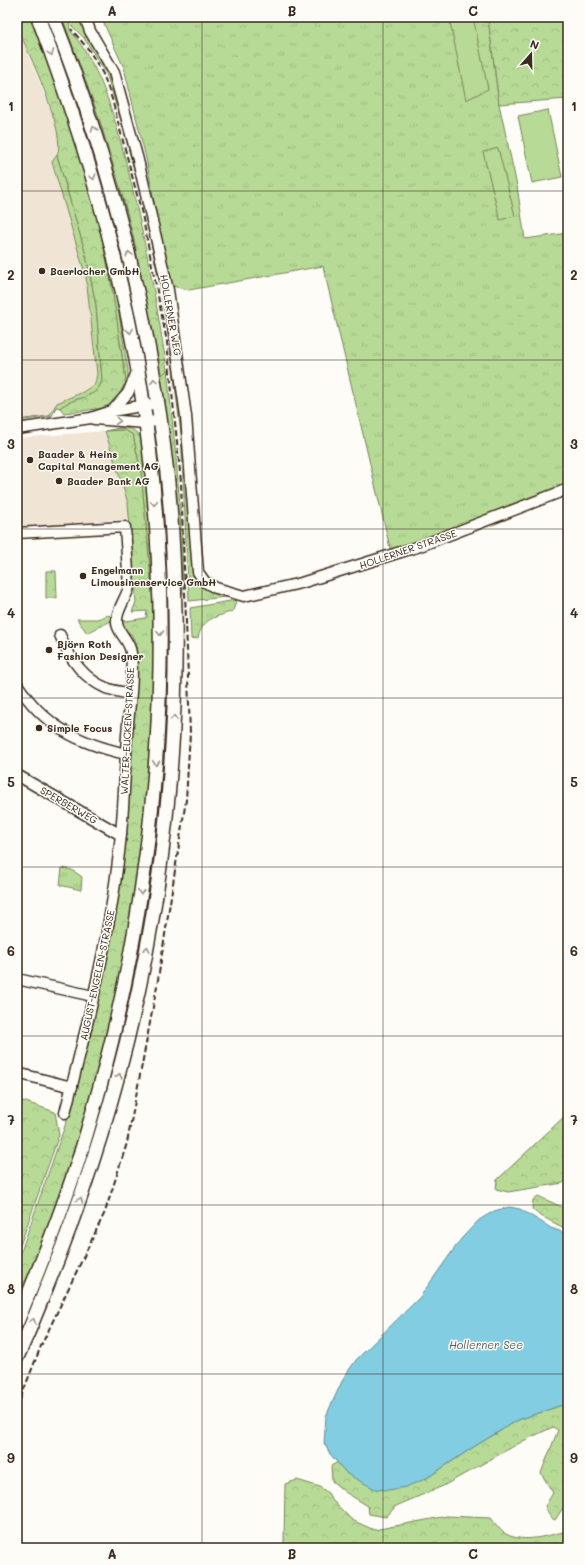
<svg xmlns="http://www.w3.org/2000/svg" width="585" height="1565" viewBox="0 0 585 1565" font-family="Mali,sans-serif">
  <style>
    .built { fill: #f0e4d4 }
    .grass { fill: url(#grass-tufts); stroke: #79825a }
    .forest { fill: url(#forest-crowns); stroke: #79825a }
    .pitch { fill: #b7db96; stroke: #79825a }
    .water { fill: #82cde2; stroke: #668c94 }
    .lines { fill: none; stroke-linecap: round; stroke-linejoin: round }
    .minor-casing { stroke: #3b2a1e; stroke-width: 13 }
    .major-casing { stroke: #3b2a1e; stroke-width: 16 }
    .minor { stroke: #fdfcf7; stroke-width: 10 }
    .major { stroke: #fdfcf7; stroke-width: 13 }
    .rail { stroke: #3b2a1e; stroke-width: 2; stroke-dasharray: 6 3; stroke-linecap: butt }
    .oneway { stroke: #9c938a }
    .grid { fill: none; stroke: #3b2a1e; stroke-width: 1; stroke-opacity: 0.55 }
    .poi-dot { fill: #3b2a1e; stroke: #fdfcf7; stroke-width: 1.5 }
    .labels { text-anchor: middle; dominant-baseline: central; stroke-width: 3; stroke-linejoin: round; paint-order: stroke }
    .poi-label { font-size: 10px; font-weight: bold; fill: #3b2a1e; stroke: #fdfcf7; text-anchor: start }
    .street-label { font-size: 10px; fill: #3b2a1e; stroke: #fdfcf7 }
    .water-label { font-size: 11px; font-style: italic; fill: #505b59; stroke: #fdfcf7 }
    .neatline { fill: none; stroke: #3b2a1e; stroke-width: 1.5 }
    .grid-label { font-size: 13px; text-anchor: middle; font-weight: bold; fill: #3b2a1e }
  </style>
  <defs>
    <pattern id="grass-tufts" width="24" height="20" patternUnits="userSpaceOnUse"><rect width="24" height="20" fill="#b7db96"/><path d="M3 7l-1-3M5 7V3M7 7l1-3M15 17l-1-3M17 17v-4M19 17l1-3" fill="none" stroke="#9ebc81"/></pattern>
    <pattern id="forest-crowns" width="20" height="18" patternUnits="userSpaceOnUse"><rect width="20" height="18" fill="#b7db96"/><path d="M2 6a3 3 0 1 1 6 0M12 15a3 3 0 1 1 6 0" fill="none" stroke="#9ebc81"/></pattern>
  </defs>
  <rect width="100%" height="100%" fill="#fdfcf7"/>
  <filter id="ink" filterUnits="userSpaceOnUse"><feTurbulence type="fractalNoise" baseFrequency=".025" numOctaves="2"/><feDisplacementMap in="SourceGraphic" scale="8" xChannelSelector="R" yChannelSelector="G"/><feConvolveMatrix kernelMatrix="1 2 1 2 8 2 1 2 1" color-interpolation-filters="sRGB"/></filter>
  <g filter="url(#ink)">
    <g class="built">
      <polygon points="17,27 57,125 59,151 52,162 86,277 97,373 95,384 83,392 57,403 49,416 19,420 17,420"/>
      <polygon points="105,431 128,503 130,519 17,528 17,438"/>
    </g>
    <g class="grass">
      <polygon points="43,17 47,17 60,50 105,184 101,185"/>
      <path d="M59,17H62L66,26C96,110 127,193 141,281Z"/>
      <polygon points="101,17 488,17 499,104 517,186 525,239 568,233 568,484 391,552 323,266 189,290 172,286 169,282 146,158 124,68"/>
      <polygon points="87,35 109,71 138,172 168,313 182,406 197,578 235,596 189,601 181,434 171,353 161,290 142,201 123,127 106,73 84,38"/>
      <path d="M57,155L86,255L96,305L102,379C99,400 73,396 60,408L56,407L52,416L17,421V420L49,416L57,403L83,392L95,384L97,374L86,277L52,162Z"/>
      <polygon points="80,156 84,163 113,275 128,371 128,382 122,394 125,374 106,254"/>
      <polygon points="122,246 139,321 151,398 148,401 117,247"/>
      <path d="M156,359L160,373L163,374L167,370C175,445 183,519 183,594H181Z"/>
      <path d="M119,428C131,428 137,429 142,441L151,535L154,609L141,473L133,435L124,430L105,431Z"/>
      <polygon points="151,428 160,486 168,599 165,598"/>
      <path d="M236,600L233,611C215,618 203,617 198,638L191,639L190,608Z"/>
      <polygon points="109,615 111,617 111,621 87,633 77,619 97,619"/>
      <polygon points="169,615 170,662 167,745 151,899 116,1069 68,1223 17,1343 17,1333 45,1268 122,1021 140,933 165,662 166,616"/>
      <polygon points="62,868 72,870 82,877 81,890 60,885"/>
    </g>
    <g class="forest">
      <path d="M17,17H29C73,118 105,226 119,335C120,351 125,367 126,383C117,393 122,402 105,408L64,413L60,408C73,396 99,400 102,379L96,305L86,255L57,155C68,135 27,49 17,27Z"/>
      <path d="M62,17H78L87,35L84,38L69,23L70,30C104,71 116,123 129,174C145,239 157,304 167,370L163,374L160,373L156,359L135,244L124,201L98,115Z"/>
      <polygon points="488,17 568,17 568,99 499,104"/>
      <polygon points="124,430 133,435 141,473 154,609 155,685 141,857 116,1005 76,1154 17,1311 17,1263 69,1114 93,1023 110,945 127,826 136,644 131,634 125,631 120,619 126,621 146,618 147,611 132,612 136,602 128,503 105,431"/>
      <polygon points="46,571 56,571 57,598 46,598"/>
      <polygon points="17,1099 55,1112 59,1135 17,1254"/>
      <polygon points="568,1113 568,1178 563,1183 508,1192 496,1189 497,1180"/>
      <polygon points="538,1196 568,1210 568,1230 539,1215 532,1209 533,1200"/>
      <polygon points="568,1403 568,1500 555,1520 551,1518 545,1506 553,1493 541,1473 558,1430 553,1427 523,1441 443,1486 396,1506 386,1517 369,1514 368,1506 345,1492 332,1481 331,1466 338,1462 347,1474 427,1478 472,1448 518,1420"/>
      <path d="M297,1480L320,1487L328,1493L332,1500L352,1520L374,1530L447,1516L491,1518C495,1523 500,1531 506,1534C524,1544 549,1535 568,1531V1543L558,1548H287L284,1542L285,1484Z"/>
    </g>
    <g class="pitch">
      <polygon points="449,17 473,17 488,89 466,100"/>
      <polygon points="548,110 562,177 532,183 518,116"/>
      <polygon points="498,148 515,216 500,220 483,152"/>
    </g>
    <polygon class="water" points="509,1207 520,1209 551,1228 568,1234 568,1403 518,1420 472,1448 427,1478 406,1487 388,1490 375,1489 347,1474 330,1454 324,1443 326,1416 344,1377 356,1360 420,1297 461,1239 479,1220 494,1211"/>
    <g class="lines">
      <g class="minor-casing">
        <g id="minor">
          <polyline points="85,17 90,31 114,72 138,160 168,290 186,416 198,572 205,582 216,588 244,596 301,583 420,546 568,489"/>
          <polyline points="112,411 128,393 137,372"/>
          <polyline points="94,419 145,423 160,420"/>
          <polyline points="17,429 91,418 112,411 158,403"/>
          <path d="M17,533L125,527L129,587C126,599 113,615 118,627C122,637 130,642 131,653C134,680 129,708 127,735C125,768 124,801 121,834C112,929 88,1022 65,1113"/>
          <path d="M60,635C69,658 83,678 106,688C113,691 123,692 130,694"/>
          <path d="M17,684C44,726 78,743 126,754"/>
          <polyline points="17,775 121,835"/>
          <polyline points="17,979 93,996"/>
          <polyline points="17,1073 72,1087"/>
        </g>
      </g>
      <g class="major-casing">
        <g id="major">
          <path d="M17,1322C43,1260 68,1197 87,1132C171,851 186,547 115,261C95,177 68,97 38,17"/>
          <path d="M17,1357C32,1326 44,1293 57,1261C139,1051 179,837 175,611C174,565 172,519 167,473C150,316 111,164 53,17"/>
        </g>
      </g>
      <use href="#minor" class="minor"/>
      <use href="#major" class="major"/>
      <polyline class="rail" points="17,1407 41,1346 105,1212 127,1143 157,986 186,800 190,733 181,482 167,342 142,214 112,99 103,74 89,50 71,29"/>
    </g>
    <defs><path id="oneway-chevron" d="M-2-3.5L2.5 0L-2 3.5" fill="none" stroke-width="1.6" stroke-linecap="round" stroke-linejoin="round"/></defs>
    <g class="oneway">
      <use href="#oneway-chevron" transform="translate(51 53) rotate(69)"/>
      <use href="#oneway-chevron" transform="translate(94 129) rotate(-108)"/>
      <use href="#oneway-chevron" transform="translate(93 177) rotate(73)"/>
      <use href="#oneway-chevron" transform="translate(129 254) rotate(-104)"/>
      <use href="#oneway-chevron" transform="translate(130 331) rotate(80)"/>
      <use href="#oneway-chevron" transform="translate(154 381) rotate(-98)"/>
      <use href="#oneway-chevron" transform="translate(118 421) rotate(6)"/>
      <use href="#oneway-chevron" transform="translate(154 503) rotate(85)"/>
      <use href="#oneway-chevron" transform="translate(160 633) rotate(89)"/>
      <use href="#oneway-chevron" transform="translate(174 718) rotate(-87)"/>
      <use href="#oneway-chevron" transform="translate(156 763) rotate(94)"/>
      <use href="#oneway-chevron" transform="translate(141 892) rotate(99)"/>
      <use href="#oneway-chevron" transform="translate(147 949) rotate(-79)"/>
      <use href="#oneway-chevron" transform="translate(119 1076) rotate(-75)"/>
      <use href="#oneway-chevron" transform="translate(80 1200) rotate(-69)"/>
      <use href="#oneway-chevron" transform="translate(33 1321) rotate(-69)"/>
    </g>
  </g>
  <path class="grid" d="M202,17V1548M383,17V1548M17,191H568M17,360H568M17,529H568M17,698H568M17,867H568M17,1036H568M17,1205H568M17,1374H568"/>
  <g class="poi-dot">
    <circle cx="42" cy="271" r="4"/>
    <circle cx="30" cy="460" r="4"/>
    <circle cx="59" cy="481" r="4"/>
    <circle cx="83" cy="576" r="4"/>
    <circle cx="49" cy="650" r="4"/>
    <circle cx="39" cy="728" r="4"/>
  </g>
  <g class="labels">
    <g class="poi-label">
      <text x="50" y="271">Baerlocher GmbH</text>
      <text x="38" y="454">Baader &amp; Heins<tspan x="38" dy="12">Capital Management AG</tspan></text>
      <text x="67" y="481">Baader Bank AG</text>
      <text x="91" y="570">Engelmann<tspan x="91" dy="12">Limousinenservice GmbH</tspan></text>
      <text x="57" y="644">Björn Roth<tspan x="57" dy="12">Fashion Designer</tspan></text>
      <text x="47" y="728">Simple Focus</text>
    </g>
    <g class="street-label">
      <text transform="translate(171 315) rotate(80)">HOLLERNER WEG</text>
      <text transform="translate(408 549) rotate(-19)">HOLLERNER STRASSE</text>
      <text transform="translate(127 731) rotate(-87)">WALTER-EUCKEN-STRASSE</text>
      <text transform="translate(69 805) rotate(30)">SPERBERWEG</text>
      <text transform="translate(97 975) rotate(-78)">AUGUST-ENGELEN-STRASSE</text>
    </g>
    <g class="water-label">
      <text x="486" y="1344">Hollerner See</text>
    </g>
  </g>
  <rect width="585" height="1565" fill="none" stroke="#fdfcf7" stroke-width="44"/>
  <g transform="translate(531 54) rotate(20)" stroke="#fdfcf7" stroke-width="3" paint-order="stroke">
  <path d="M0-3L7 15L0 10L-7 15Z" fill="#3b2a1e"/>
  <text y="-6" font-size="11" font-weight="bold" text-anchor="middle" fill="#3b2a1e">N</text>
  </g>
  <rect x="22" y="22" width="541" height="1521" class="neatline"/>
  <g class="grid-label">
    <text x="112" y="16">A</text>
    <text x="292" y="16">B</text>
    <text x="473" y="16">C</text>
    <text x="11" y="111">1</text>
    <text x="574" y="111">1</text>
    <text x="11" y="280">2</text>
    <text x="574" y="280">2</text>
    <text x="11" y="449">3</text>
    <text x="574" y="449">3</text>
    <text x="11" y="618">4</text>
    <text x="574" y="618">4</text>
    <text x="11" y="787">5</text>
    <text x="574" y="787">5</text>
    <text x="11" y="956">6</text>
    <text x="574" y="956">6</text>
    <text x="11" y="1125">7</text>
    <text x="574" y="1125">7</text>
    <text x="11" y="1294">8</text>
    <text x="574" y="1294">8</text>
    <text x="11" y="1463">9</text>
    <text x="574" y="1463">9</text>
    <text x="112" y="1559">A</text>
    <text x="292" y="1559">B</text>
    <text x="473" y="1559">C</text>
  </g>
</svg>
